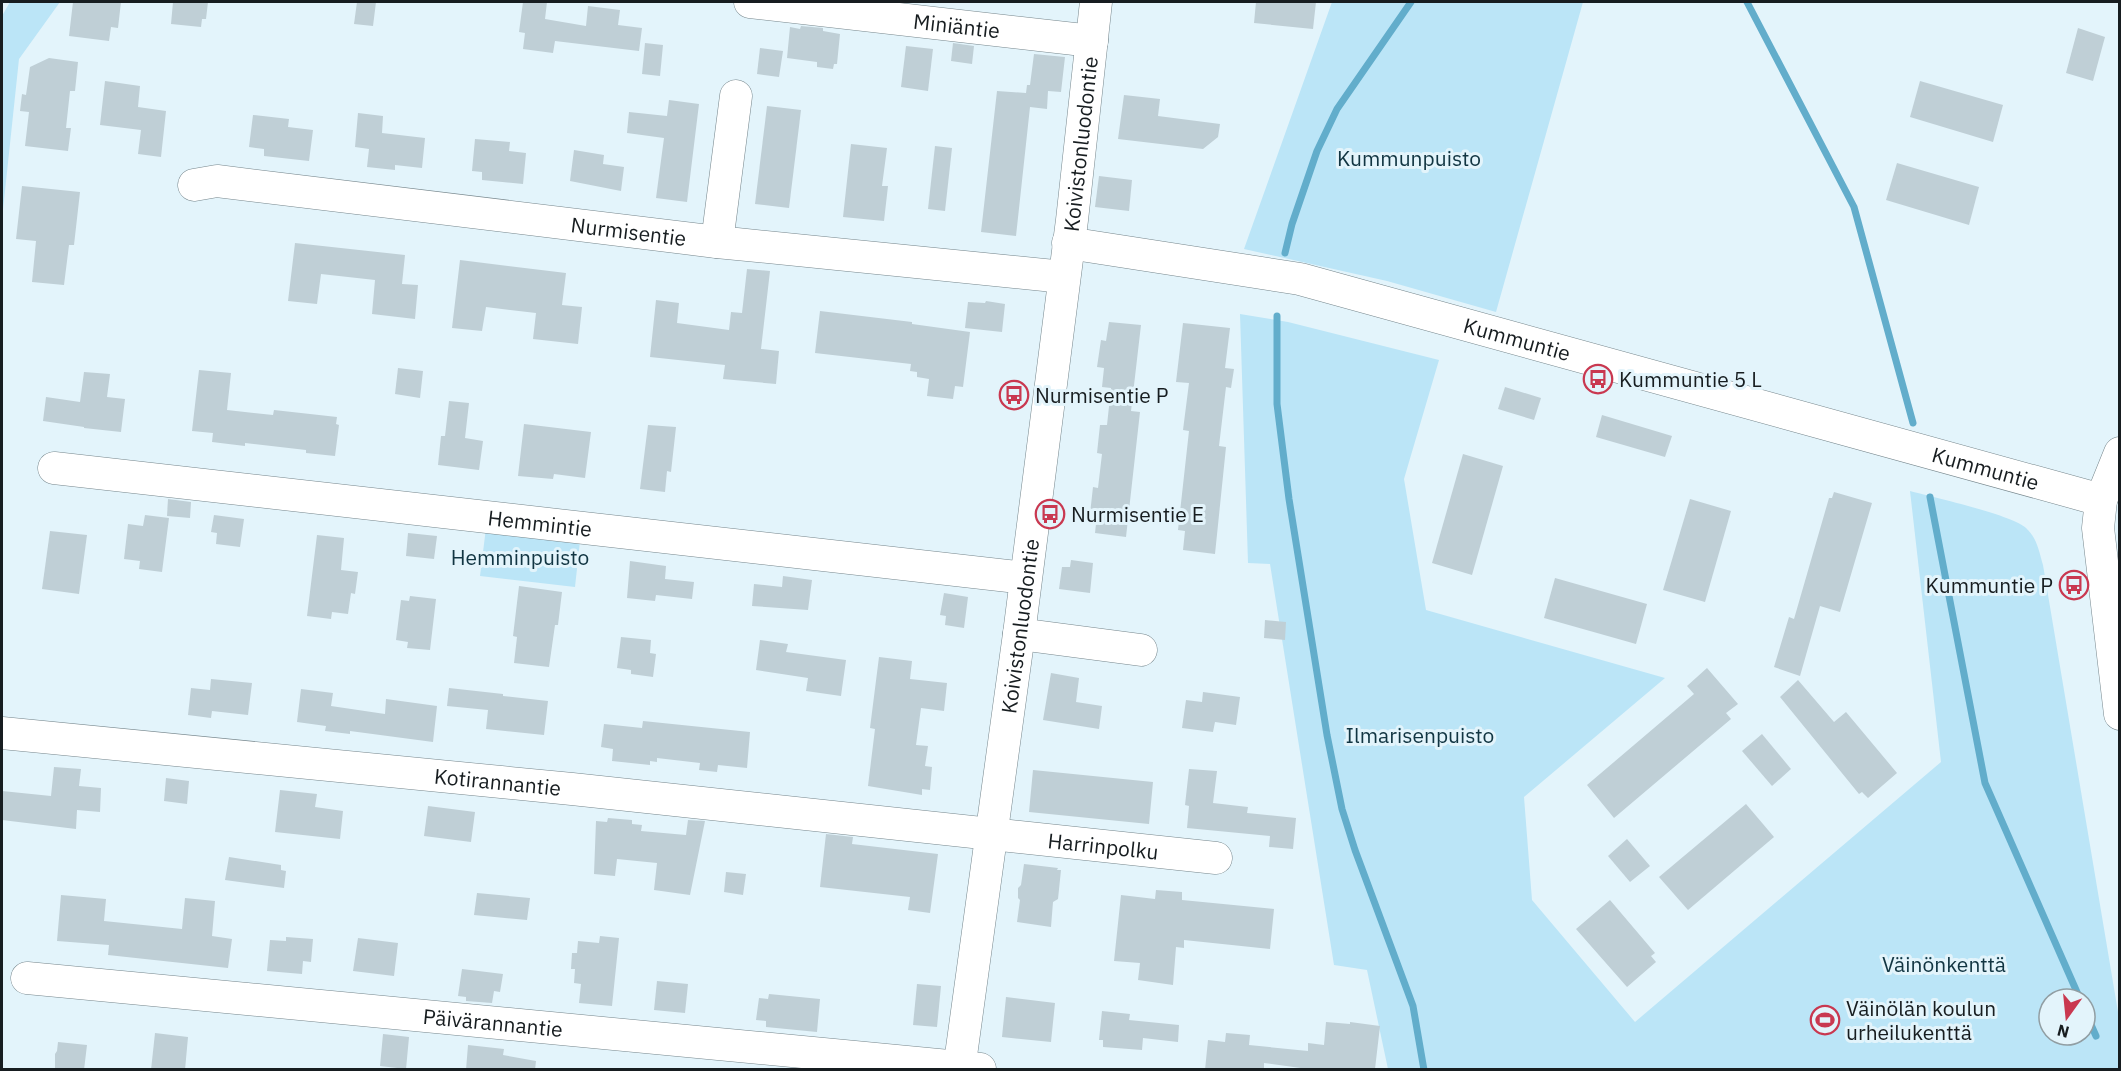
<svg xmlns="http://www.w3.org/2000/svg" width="2121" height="1071" viewBox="0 0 2121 1071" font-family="'IBM Plex Sans',sans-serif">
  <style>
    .green { fill: #bbe5f7; fill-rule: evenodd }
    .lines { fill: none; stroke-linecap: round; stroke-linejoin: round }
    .stream { stroke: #62adcb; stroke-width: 7 }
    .building { fill: #bfcfd6 }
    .minor-casing { stroke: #76868c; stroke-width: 33 }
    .minor { stroke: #fff; stroke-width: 32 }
    .labels { text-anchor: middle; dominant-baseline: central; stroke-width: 6; stroke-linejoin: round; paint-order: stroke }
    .street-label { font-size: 21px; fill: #171d20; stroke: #e3f4fb }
    .park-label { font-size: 21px; fill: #113542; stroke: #e3f4fb }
    .poi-label { font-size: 21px; fill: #171d20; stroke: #e3f4fb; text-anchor: start }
  </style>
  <rect width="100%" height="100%" fill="#e3f4fb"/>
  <g class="green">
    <polygon points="10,2 60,2 19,59 2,219 2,16"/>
    <polygon points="1332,2 1583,2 1496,312 1387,281 1244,249"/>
    <path d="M1240,314L1288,322L1439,360L1404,479L1426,610L1665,678L1524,797L1532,900L1635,1022L1941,762L1910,491C1932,497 2013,515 2026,528C2037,538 2039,551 2043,565L2119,1018V1069H1388L1367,970L1334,965L1270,564L1248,563ZM2049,999H2085V1035H2049Z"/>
    <polygon points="486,528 580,541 575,587 480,576"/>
  </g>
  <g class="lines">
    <g class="stream">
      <polyline points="1747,2 1854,207 1913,423"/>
      <polyline points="1285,253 1292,224 1317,151 1337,109 1411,2"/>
      <polyline points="1277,316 1277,404 1289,499 1327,735 1342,809 1355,850 1413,1006 1424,1070"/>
      <polyline points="1930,497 1985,783 2080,999"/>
      <polyline points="2085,1011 2096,1036"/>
    </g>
  </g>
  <g class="building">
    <polygon points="73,2 121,2 118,28 111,27 109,41 69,36"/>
    <polygon points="173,2 208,2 206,19 202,19 201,27 171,24"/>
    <polygon points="357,2 376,2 373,26 354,24"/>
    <polygon points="523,2 547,2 545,19 586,26 588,6 620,10 618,25 642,28 639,51 555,41 553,53 523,49 525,33 519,32"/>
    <polygon points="1256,2 1316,2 1313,29 1254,23"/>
    <polygon points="801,26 823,28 823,31 840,34 837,64 834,64 833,69 817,67 817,62 787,58 790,27 800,29"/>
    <polygon points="2078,28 2105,37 2093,81 2066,73"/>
    <polygon points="645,43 663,45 660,76 642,74"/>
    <polygon points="953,43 974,46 972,64 951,61"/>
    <polygon points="906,46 933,49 928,91 901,87"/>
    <polygon points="760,48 783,51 779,77 757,74"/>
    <polygon points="1034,54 1065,57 1061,92 1048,91 1047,109 1030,107 1016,236 981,232 997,91 1026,93 1027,85 1030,85"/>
    <polygon points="49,58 78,62 75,91 70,91 66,128 71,128 68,151 25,146 29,112 20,111 22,94 26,95 30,67"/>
    <polygon points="105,81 140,86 138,107 166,111 161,157 138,154 141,130 100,125"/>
    <polygon points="1920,81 2003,105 1993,142 1910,117"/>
    <polygon points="1124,95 1160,99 1158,116 1220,124 1218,137 1203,149 1118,139"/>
    <polygon points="669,100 699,104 687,202 656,198 664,138 627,133 629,112 667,116"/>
    <polygon points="767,106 801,110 789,208 755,204"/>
    <polygon points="358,113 383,116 382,133 425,138 422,168 395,165 395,170 367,167 369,149 355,147"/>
    <polygon points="253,115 289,119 288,127 313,130 309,161 264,156 264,149 249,147"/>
    <polygon points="475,139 510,142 509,151 526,153 523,184 482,180 482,172 472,171"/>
    <polygon points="851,144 887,148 882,186 888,186 884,221 843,217"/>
    <polygon points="935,146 952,148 945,211 928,209"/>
    <polygon points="574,150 604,155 603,164 624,167 621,191 570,181"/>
    <polygon points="1897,163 1979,187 1969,225 1886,200"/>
    <polygon points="1099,176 1132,180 1129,211 1095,207"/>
    <polygon points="22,186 80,192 74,245 69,245 64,285 32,282 36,241 16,239"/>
    <polygon points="295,243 405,255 402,284 418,285 415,319 372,314 375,280 321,274 317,304 288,301"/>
    <polygon points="460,260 566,273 562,305 582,307 578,344 533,339 536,313 486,307 482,331 452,328"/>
    <polygon points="747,269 770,271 761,349 779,351 776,384 723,379 725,365 650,357 656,300 679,303 677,323 729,330 731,312 742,313"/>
    <polygon points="986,301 1005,304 1002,332 965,328 968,302 985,303"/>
    <polygon points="820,311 912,322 912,324 970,332 963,387 955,386 953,399 927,396 929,379 917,377 917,372 910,371 911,364 815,353"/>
    <polygon points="1109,322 1141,325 1131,411 1140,412 1126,537 1095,533 1097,515 1090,514 1093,487 1098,488 1102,454 1097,453 1100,425 1107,425 1111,388 1102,387 1104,368 1097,367 1101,340 1106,341"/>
    <polygon points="1183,323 1230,328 1225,368 1234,369 1231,388 1226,387 1219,446 1226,447 1215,554 1183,550 1185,531 1178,530 1189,431 1183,430 1189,383 1176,382"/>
    <polygon points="398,368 423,371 420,398 395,394"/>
    <polygon points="199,370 231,373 227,410 273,415 274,410 337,417 336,424 339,425 335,456 306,453 306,450 245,443 245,446 212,442 213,433 192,431"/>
    <polygon points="84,372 110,374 107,397 125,399 121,432 84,428 84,427 43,421 46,397 80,402"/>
    <polygon points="1505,387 1541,398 1534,420 1498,409"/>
    <polygon points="449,401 469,403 465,438 483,441 479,470 438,465 441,436 445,436"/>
    <polygon points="1602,415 1672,436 1665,457 1596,437"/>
    <polygon points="524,424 591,432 585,478 554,474 553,479 518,476"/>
    <polygon points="648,425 676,427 671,472 667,471 665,492 640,489"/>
    <polygon points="1463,454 1503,466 1472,575 1432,563"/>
    <polygon points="1834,492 1872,503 1840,612 1820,606 1800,676 1774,667 1789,617 1794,619 1829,498 1832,498"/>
    <polygon points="168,499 191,502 190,518 167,516"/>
    <polygon points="1690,499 1731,511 1705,602 1663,590"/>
    <polygon points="145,515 169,518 162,572 139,569 140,561 124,559 128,524 143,526"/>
    <polygon points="214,515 244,519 240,547 216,544 217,533 211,532"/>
    <polygon points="50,531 87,535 79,594 42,589"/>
    <polygon points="408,533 437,536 434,559 406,556"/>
    <polygon points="317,535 344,538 341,570 358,572 355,594 351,593 348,614 332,612 331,619 307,616"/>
    <polygon points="1071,560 1093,563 1090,593 1059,589 1062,567 1070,567"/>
    <polygon points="630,561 666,566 665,579 694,582 692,599 656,595 655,601 627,598"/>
    <polygon points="783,576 812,580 808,610 752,606 754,584 782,587"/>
    <polygon points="1555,578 1647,604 1636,644 1544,618"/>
    <polygon points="519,586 562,592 558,625 555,625 549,667 514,663 517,637 513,636"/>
    <polygon points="944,593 968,597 964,628 945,625 946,616 940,615"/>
    <polygon points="410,596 436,599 430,650 407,648 408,642 396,640 401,600 409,601"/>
    <polygon points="1265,620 1286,622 1285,640 1264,638"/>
    <polygon points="621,637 651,640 650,653 656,654 653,677 631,674 631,670 617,668"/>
    <polygon points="760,640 788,644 786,652 846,660 841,696 806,691 808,678 756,670"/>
    <polygon points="879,657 912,661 910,679 947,683 944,711 921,708 916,745 928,746 925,766 932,767 930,790 922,789 922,795 868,786 875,729 870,728"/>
    <polygon points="1707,668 1738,704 1726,713 1731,719 1614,818 1587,785 1694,694 1687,686"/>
    <polygon points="1051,673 1079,678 1076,702 1102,706 1099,729 1043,720"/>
    <polygon points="211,679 252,683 248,715 212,711 211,718 188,715 191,688 210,690"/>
    <polygon points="1798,680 1834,722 1846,712 1897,773 1868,798 1862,792 1859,794 1780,697"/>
    <polygon points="449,688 503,694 503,696 548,701 544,735 486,729 488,710 447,706"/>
    <polygon points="301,689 333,693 331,706 385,714 386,699 437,706 433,742 350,731 350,734 325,731 326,726 297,722"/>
    <polygon points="1203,692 1240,697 1236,725 1215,722 1213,732 1182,728 1186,700 1202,702"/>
    <polygon points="643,721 750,732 747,768 718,765 717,772 699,770 700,763 657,758 657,762 650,761 650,765 612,761 613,749 601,747 604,724 642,728"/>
    <polygon points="1762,734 1791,769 1772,786 1742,751"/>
    <polygon points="54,767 81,769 79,786 101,788 100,812 77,810 76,829 2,820 2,791 51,796"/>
    <polygon points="1189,769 1217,771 1213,803 1248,807 1247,813 1296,818 1293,849 1269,847 1270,836 1187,828 1189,806 1185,805"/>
    <polygon points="1033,770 1153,782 1149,824 1029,812"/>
    <polygon points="166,778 189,781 187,804 164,801"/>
    <polygon points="280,790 317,794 315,807 343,811 340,839 275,832"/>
    <polygon points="1746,804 1774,837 1688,910 1659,877"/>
    <polygon points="428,806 475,812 471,842 424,836"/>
    <polygon points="608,818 632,820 632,824 642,825 641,831 686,835 688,820 705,821 690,895 654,890 657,863 617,859 615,876 594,874 596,821 607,822"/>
    <polygon points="826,834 853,837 852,844 938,854 930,913 908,910 910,897 820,887"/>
    <polygon points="1627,839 1650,866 1630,882 1608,856"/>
    <polygon points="229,857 281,865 281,870 286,871 284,888 225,880"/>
    <polygon points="1024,864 1058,868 1057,870 1061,870 1058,899 1053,902 1051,927 1017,922 1020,900 1018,898 1018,888 1021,885"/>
    <polygon points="726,872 746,874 743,895 724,892"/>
    <polygon points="1156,890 1182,892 1182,900 1274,909 1270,949 1184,940 1184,948 1176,947 1173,985 1138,980 1140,963 1114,961 1121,895 1155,899"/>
    <polygon points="477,893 530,898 527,920 474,915"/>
    <polygon points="61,895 106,899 104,921 182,929 185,898 215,901 212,936 232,939 228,968 108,955 109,945 57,941"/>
    <polygon points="1610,900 1655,953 1651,956 1656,962 1627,987 1576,929"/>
    <polygon points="600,936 619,938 612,1006 579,1003 581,984 574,983 575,969 571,969 572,953 577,953 578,941 599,943"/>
    <polygon points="286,937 313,939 311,962 303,961 302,974 267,971 270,940 286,941"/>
    <polygon points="358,938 398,943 394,976 353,971"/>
    <polygon points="462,969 503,974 500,992 494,991 492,1003 466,1001 466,997 458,996"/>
    <polygon points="657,981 688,984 685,1013 654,1010"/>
    <polygon points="917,984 941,986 937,1027 913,1025"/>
    <polygon points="769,994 820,999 817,1032 766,1027 766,1021 756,1020 759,998 768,999"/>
    <polygon points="1006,997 1055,1003 1051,1042 1002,1037"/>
    <polygon points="1102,1011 1130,1014 1129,1020 1179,1025 1178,1042 1143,1038 1142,1050 1103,1047 1103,1040 1099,1040"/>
    <polygon points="1326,1022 1350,1024 1350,1022 1380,1026 1375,1069 1315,1070 1264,1063 1264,1070 1205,1070 1208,1040 1225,1042 1226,1033 1250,1035 1249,1045 1308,1051 1308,1043 1324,1045"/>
    <polygon points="155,1033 188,1037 185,1070 151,1070"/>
    <polygon points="383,1034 409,1037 406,1069 380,1066"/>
    <polygon points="58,1042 87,1045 84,1070 55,1070 55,1054 57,1051"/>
    <polygon points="468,1045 504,1049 503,1055 536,1061 535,1070 466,1070"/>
  </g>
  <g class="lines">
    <g class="minor-casing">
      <g id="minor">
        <path id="s1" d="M750,2L1092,41"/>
        <path id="s2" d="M194,185L217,181L717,242L1064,277"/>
        <polyline points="717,242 736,96"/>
        <path id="s3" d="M1068,243L1300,279L2101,500"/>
        <polyline points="2120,453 2101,500 2098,528 2120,714"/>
        <path id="s4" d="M54,468L1025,578"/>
        <polyline points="1019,634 1141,650"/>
        <path id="s5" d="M2,733L572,789L1216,858"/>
        <path id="s6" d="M27,978L980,1069"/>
        <path id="s7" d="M959,1070L1019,634L1072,220L1096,2"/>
      </g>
    </g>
    <use href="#minor" class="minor"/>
  </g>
  <defs>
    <g id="bus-ring" transform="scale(1.5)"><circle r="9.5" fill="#e3f4fb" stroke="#c93850" stroke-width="1.5"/><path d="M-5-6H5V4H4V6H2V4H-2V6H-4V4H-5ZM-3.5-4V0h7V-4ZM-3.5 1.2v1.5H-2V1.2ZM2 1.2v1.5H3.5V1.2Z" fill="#c93850"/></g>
    <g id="stadium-ring" transform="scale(1.5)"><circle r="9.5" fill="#e3f4fb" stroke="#c93850" stroke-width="1.5"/><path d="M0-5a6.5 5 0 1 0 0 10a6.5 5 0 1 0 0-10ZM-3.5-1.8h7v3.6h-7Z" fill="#c93850"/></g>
  </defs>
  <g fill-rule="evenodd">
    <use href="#bus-ring" x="1598" y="379"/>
    <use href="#bus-ring" x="1014" y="395"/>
    <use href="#bus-ring" x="1050" y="514"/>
    <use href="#bus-ring" x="2074" y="585"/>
    <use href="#stadium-ring" x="1825" y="1020"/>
  </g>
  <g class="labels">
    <g class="street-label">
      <text stroke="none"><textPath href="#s1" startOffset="208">Miniäntie</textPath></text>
      <text stroke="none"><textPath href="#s7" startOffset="934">Koivistonluodontie</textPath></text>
      <text stroke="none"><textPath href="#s2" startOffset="438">Nurmisentie</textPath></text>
      <text stroke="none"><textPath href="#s3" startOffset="460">Kummuntie</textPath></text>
      <text stroke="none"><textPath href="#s3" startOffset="946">Kummuntie</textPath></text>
      <text stroke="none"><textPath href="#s4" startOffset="489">Hemmintie</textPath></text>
      <text stroke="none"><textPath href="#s7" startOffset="448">Koivistonluodontie</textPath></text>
      <text stroke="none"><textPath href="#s5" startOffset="498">Kotirannantie</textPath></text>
      <text stroke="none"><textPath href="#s5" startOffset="1107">Harrinpolku</textPath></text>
      <text stroke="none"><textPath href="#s6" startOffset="468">Päivärannantie</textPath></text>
    </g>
    <g class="park-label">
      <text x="1409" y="158">Kummunpuisto</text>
      <text x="520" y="557">Hemminpuisto</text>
      <text x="1420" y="735">Ilmarisenpuisto</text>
      <text x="1944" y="964">Väinönkenttä</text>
    </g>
    <g class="poi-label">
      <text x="1619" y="379">Kummuntie 5 L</text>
      <text x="1035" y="395">Nurmisentie P</text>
      <text x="1071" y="514">Nurmisentie E</text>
      <text x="2053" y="585" text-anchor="end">Kummuntie P</text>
      <text x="1846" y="1008">Väinölän koulun<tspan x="1846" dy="24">urheilukenttä</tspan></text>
    </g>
  </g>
  <rect width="2121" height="1071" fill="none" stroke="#171d20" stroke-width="6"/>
  <g transform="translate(2067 1017) rotate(195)"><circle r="28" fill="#e3f4fb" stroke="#919ea3" stroke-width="1.5"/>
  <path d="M0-4.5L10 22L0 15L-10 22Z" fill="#c93850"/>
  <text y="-9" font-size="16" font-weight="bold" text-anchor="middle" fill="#171d20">N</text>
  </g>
</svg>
